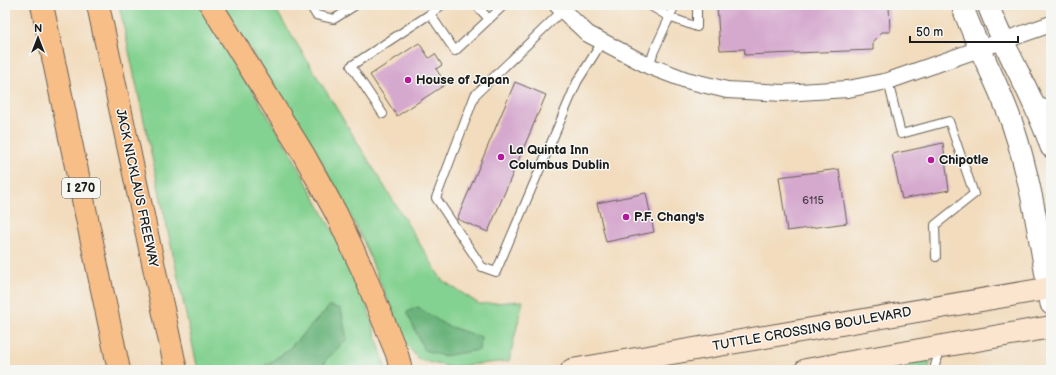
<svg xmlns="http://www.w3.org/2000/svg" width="1056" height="375" viewBox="0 0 1056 375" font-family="'Balsamiq Sans',sans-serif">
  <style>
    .green { fill: #84d291; stroke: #507756 }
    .forest { fill: #6bb47b; stroke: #44684c }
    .building { fill: #d5a8ce }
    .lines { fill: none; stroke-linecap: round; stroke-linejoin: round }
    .service-casing { stroke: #675f54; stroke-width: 10 }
    .minor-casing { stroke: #675f54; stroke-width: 18 }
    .tertiary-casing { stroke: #675f54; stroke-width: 23 }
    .secondary-casing { stroke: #675f54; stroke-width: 24 }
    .motorway-casing { stroke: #675f54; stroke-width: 24 }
    .service { stroke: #fff; stroke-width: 8 }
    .minor { stroke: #fff; stroke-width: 16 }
    .tertiary { stroke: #fff; stroke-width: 21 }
    .secondary { stroke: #fce5cf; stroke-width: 22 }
    .motorway { stroke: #f7be88; stroke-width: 22 }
    .poi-dot { fill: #b5179e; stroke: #f6f6f2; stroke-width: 1.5 }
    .labels { text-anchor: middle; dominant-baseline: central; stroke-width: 3; stroke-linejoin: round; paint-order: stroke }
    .number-label { font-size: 11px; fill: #4a3f48 }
    .shield { fill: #f6f6f2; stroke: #5d5d5c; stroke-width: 1 }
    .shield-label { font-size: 12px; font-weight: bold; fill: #1c1c1c }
    .poi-label { font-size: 13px; font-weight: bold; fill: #1c1c1c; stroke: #f6f6f2; text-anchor: start }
    .street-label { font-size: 13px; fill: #1c1c1c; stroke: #f6f6f2 }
  </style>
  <rect width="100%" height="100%" fill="#f6f6f2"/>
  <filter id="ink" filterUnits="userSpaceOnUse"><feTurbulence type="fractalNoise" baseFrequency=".025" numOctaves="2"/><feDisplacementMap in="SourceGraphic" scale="8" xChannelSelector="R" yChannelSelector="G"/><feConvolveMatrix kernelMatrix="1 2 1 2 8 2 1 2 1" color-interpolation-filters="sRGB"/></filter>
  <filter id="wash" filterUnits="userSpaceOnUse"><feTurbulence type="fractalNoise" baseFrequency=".012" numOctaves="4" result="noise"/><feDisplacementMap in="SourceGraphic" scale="16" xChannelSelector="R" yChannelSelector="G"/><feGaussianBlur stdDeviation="0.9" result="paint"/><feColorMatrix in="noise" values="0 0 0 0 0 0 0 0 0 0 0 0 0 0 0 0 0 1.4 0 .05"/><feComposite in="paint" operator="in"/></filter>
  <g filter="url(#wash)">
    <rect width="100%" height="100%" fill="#f2dcbd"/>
    <g class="green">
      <polygon points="119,5 200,5 292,155 335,236 365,299 386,370 324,370 325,361 347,339 330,306 287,351 259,370 198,370"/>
      <polygon points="222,5 273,5 442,280 479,304 523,301 509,361 449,367 419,360 404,341 363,240 320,159"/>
      <polygon points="930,358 931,360 928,370 864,370"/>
    </g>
    <g class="forest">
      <polygon points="330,306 341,309 347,339 325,361 324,370 259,370 287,351"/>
      <polygon points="418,307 445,325 481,337 479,350 443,356 424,350 407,312"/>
    </g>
    <g id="blocks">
      <g class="building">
        <polygon points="717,5 889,5 890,32 882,32 873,41 873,50 744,55 745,49 720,50"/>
        <polygon points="419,43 429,58 435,54 442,65 436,69 446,84 397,116 370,75"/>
        <polygon points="515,82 546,95 488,232 457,219"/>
        <polygon points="943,143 949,190 902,199 892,154"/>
        <polygon points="839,169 847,223 787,231 779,177"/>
        <polygon points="646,193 654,232 606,242 597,203"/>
      </g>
    </g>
  </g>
  <g filter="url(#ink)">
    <use href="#blocks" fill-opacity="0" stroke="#675f54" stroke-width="1"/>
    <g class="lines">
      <g class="service-casing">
        <g id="service">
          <polyline points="310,5 316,15 334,19 356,5"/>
          <polyline points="476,5 489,19"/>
          <polyline points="649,5 669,17 697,27 697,5"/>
          <polyline points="563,10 475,95 436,198 482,267 496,272 577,82 602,42"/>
          <polyline points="430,14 442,5"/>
          <polyline points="649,66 654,51 675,5"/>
          <polyline points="888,81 901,134 949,121 974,194 935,225 936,257"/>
          <polyline points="1037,101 1051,106"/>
          <polyline points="383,114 351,66 430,14 455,51 504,5"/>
          <polyline points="934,370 936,362 942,348"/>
        </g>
      </g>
      <g class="minor-casing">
        <polyline id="minor" points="557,5 588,34 649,66 686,80 727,90 783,93 848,89 888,81 1051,24"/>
      </g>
      <g class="tertiary-casing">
        <g id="tertiary">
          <path d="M962,5C976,46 999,84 1013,126C1032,183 1040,244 1051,304"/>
          <path d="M988,5C1006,54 1035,98 1051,147"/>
        </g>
      </g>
      <g class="secondary-casing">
        <g id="secondary">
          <polyline points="572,370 1051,288"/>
          <polyline points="806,370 1051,327"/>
        </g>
      </g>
      <g class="motorway-casing">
        <g id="motorway">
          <polyline points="42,5 119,370"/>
          <polyline points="98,5 176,370"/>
          <polyline points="211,5 304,155 336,213 363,271 397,354 401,370"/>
        </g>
      </g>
      <use href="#service" class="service"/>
      <use href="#minor" class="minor"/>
      <use href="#tertiary" class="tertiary"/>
      <use href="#secondary" class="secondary"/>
      <use href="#motorway" class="motorway"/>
    </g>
  </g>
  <g class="poi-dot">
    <circle cx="408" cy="80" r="4"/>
    <circle cx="501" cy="157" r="4"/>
    <circle cx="931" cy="160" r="4"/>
    <circle cx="626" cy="217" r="4"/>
  </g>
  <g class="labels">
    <g class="number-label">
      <text x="813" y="200">6115</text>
    </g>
    <rect class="shield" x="62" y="178" width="38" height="20" rx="3"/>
    <g class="shield-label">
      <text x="81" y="188">I 270</text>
    </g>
    <g class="poi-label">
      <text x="416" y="80">House of Japan</text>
      <text x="509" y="150">La Quinta Inn<tspan x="509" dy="15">Columbus Dublin</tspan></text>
      <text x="939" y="160">Chipotle</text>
      <text x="634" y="217">P.F. Chang's</text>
    </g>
    <g class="street-label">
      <text transform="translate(137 188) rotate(78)">JACK NICKLAUS FREEWAY</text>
      <text transform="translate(812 329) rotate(-10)">TUTTLE CROSSING BOULEVARD</text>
    </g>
  </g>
  <rect width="1056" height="375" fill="none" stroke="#f6f6f2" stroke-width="20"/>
  <g transform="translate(38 38)" stroke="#f6f6f2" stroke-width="3" paint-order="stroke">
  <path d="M0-3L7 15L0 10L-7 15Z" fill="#1c1c1c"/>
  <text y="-6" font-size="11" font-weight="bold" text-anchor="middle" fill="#1c1c1c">N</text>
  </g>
  <path d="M910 36v6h108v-6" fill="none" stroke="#1c1c1c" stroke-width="2"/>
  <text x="916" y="36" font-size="12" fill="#1c1c1c" stroke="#f6f6f2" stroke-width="3" paint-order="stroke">50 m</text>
</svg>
